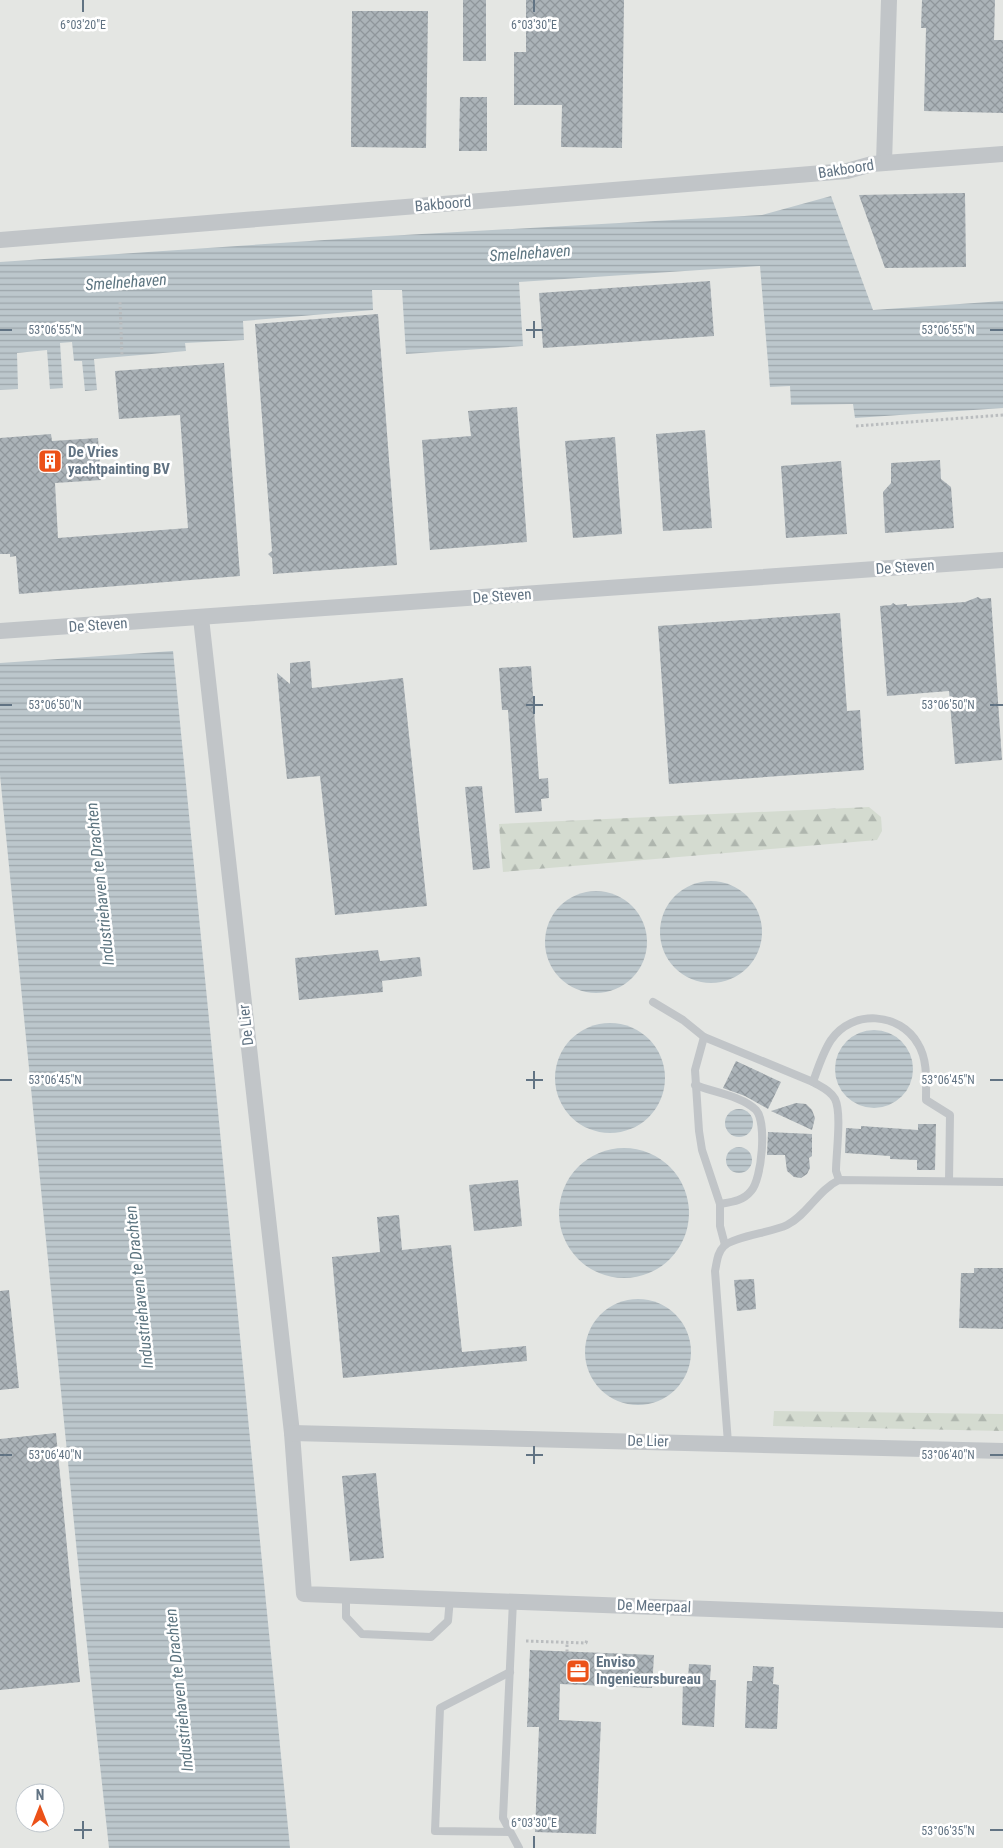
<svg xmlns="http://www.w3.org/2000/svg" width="1003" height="1848" viewBox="0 0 1003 1848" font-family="'Roboto Condensed',sans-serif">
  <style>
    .built { fill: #e4e6e3; fill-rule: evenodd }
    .forest { fill: url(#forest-firs) }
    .water { fill: url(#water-rules) }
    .building { fill: url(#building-cross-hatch) }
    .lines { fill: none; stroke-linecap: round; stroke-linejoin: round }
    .path { stroke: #babdbf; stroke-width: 3; stroke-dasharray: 2.5 2.5; stroke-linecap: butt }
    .lane { stroke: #c1c5c8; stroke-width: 8 }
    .street { stroke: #c1c5c8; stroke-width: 16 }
    .ticks { fill: none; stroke: #617383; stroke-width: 2 }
    .labels { text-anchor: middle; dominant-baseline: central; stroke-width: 5; stroke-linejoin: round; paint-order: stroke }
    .street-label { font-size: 15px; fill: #617383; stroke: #fff }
    .poi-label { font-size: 15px; font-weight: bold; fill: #617383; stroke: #fff; text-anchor: start }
    .water-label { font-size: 16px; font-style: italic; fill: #5d7580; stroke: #fff }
    .ticks-label { font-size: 12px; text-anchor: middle; fill: #617383; stroke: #fff; stroke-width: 5; stroke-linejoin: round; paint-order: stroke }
  </style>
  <defs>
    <pattern id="forest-firs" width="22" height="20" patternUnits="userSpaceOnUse" patternTransform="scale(1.25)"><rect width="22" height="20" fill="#d4dbd0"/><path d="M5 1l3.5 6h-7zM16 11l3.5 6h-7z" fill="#afb6ae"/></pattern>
    <pattern id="water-rules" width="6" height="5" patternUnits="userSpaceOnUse" patternTransform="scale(1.25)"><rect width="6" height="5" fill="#bcc7cc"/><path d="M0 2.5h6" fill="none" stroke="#9ca6ab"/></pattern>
    <pattern id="building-cross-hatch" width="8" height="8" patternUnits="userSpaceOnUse" patternTransform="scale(1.25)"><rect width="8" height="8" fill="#abb3b8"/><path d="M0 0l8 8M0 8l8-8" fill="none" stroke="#8f969b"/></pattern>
  </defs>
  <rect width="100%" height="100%" fill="#f4f4f0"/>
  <path class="built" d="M0,0H1003V1848H0ZM25,1793H55V1823H25Z"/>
  <g class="forest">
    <polygon points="869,807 881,817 882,831 877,840 503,872 499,824"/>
    <polygon points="774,1411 1003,1414 1003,1431 773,1426"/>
  </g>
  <g class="water">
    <polygon points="831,196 873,310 1003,301 1003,408 855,418 853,404 791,405 790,386 770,387 760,266 519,282 523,346 406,354 402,290 372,290 373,310 243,321 244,340 185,343 186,351 94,359 97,390 85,391 82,361 74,361 72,342 60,343 63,388 50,389 47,350 17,353 18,389 0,390 0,262 369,237 762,215"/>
    <polygon points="173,651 290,1848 109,1848 77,1553 0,775 0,663"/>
    <circle cx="711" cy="932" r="51"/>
    <circle cx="596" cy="942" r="51"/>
    <circle cx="610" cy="1078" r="55"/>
    <circle cx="874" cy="1069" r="39"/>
    <circle cx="739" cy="1123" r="14"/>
    <circle cx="739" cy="1160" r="13"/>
    <circle cx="624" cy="1213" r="65"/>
    <circle cx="638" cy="1352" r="53"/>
  </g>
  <g class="building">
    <rect x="463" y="0" width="23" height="61"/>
    <polygon points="526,0 624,0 622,148 561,147 562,105 514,105 514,52 526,52"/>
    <polygon points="922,0 995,0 994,40 1003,40 1003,113 924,111 926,28 921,28"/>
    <polygon points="352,11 428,11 426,148 351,147"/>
    <polygon points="460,97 487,97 487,151 459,151"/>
    <polygon points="965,193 966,267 885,268 859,195"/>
    <polygon points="710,281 714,336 543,348 539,293"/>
    <polygon points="378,314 397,565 273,574 272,558 268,554 272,551 255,324"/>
    <polygon points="224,363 240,576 19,594 16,556 10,557 10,554 0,554 0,438 51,434 52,441 98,438 101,480 55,483 58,538 188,528 180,415 119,419 115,371"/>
    <polygon points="517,407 527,542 430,550 422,440 471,436 468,411"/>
    <polygon points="705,430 712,528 663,531 656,434"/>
    <polygon points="615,437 622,534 573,538 565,441"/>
    <polygon points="940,460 941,479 951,487 954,528 885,533 883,492 891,483 891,463"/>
    <polygon points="841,461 847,534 786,538 781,466"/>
    <polygon points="978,597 981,599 991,598 1002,760 955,764 949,691 887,696 880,606 891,605 893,603 896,605 907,604 907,606 965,602"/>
    <polygon points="840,613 847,711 860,710 864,770 669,784 658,626"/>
    <polygon points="310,661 312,688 403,678 427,906 335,915 320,776 287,779 282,731 277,673 290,684 290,663"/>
    <polygon points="531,666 539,779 548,778 549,798 541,799 542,811 515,813 508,710 502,710 499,668"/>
    <polygon points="482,786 490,868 473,870 465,787"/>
    <polygon points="378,950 380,961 420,957 422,976 382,981 383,992 299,1000 295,958"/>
    <polygon points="736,1061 781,1082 768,1109 745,1096 723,1088"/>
    <polygon points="796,1103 806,1104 812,1110 815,1118 812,1130 771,1111"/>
    <polygon points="918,1124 936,1124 935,1170 917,1170 917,1160 890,1159 890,1156 845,1153 846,1128 861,1129 861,1126 918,1130"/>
    <polygon points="768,1132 812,1134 812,1156 809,1158 810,1168 807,1174 801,1178 794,1177 787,1171 785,1155 767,1155"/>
    <polygon points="518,1180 522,1226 474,1231 469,1185"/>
    <polygon points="399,1215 402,1250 451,1245 462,1352 526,1346 527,1361 343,1378 332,1257 380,1252 377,1217"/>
    <polygon points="974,1268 1003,1268 1003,1329 959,1328 961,1273 974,1273"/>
    <polygon points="754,1279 756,1309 737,1311 734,1280"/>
    <polygon points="9,1290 19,1388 0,1390 0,1291"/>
    <polygon points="56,1433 80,1682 0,1690 0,1439"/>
    <polygon points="376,1473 384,1558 350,1561 342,1476"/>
    <polygon points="530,1650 654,1655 652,1688 560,1684 559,1720 601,1722 596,1834 535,1832 539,1727 527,1727"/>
    <polygon points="689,1664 711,1665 710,1680 716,1680 714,1727 682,1725 683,1678 688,1679"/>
    <polygon points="753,1666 774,1667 773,1684 779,1685 777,1729 745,1728 747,1681 752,1681"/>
  </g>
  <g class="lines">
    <g class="path">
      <polyline points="120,302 122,356"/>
      <polyline points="856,426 1003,415"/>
      <polyline points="526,1641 586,1643 587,1639"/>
      <polyline points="567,1652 567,1643"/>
    </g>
    <g class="lane">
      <polyline points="653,1002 683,1020 704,1037 813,1082"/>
      <polyline points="704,1037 695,1070 699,1131 702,1150 720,1204 720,1226 725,1245"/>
      <path d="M695,1085C713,1092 742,1096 756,1110C767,1122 762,1179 751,1191C743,1201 732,1202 720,1204"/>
      <path d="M839,1180L836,1171C836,1154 842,1113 835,1099C830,1090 821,1087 813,1082C818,1068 823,1052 831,1040C852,1009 900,1012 918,1044C928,1060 926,1082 926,1100L950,1115L949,1181"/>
      <path d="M728,1443L715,1271C717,1262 717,1253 724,1246C733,1237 773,1232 787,1225C808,1214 818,1190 839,1180L1003,1182"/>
      <polyline points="346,1595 346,1617 362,1634 431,1637 448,1621 450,1598"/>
      <polyline points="513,1601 503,1818 519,1848"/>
      <polyline points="510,1672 440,1708 435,1831 510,1832"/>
    </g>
    <g class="street">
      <polyline points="884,163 889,0"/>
      <polyline points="0,240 847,171 872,164 1003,154"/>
      <polyline points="201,618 292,1433 304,1594 1003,1620"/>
      <polyline points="0,631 1003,560"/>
      <polyline points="292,1433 1003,1451"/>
    </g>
  </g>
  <path class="ticks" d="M83,0V12M534,0V12M534,321V338M0,330H12M526,330H543M990,330H1003M534,696V714M0,705H12M526,705H543M990,705H1003M534,1071V1089M0,1080H12M526,1080H543M990,1080H1003M534,1446V1464M0,1455H12M526,1455H543M990,1455H1003M83,1821V1839M74,1830H92M990,1830H1003M534,1836V1848"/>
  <defs>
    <g id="building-square" transform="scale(1.25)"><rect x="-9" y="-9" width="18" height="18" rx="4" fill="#ec5118" stroke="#fff"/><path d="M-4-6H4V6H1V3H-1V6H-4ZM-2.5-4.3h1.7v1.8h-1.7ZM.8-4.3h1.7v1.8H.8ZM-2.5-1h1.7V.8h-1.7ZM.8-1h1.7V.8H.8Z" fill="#fff"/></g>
    <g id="office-square" transform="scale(1.25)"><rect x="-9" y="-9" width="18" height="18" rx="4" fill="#ec5118" stroke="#fff"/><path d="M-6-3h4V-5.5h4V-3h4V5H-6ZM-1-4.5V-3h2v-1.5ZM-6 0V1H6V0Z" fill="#fff"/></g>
  </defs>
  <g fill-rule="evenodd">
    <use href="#building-square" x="50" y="461"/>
    <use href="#office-square" x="578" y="1671"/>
  </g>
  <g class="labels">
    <g class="street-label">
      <text transform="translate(846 169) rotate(-9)">Bakboord</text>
      <text transform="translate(443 204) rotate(-5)">Bakboord</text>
      <text transform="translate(905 567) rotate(-4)">De Steven</text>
      <text transform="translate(502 596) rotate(-4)">De Steven</text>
      <text transform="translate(98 625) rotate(-4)">De Steven</text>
      <text transform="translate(246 1025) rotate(-96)">De Lier</text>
      <text transform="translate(648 1441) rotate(1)">De Lier</text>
      <text transform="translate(654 1606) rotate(2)">De Meerpaal</text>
    </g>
    <g class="poi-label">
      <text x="68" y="452">De Vries<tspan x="68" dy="17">yachtpainting BV</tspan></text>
      <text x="596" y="1662">Enviso<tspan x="596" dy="17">Ingenieursbureau</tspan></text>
    </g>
    <g class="water-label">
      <text transform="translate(530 253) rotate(-4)">Smelnehaven</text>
      <text transform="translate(126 282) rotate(-4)">Smelnehaven</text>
      <text transform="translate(100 884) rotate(-96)">Industriehaven te Drachten</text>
      <text transform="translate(139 1287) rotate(-96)">Industriehaven te Drachten</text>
      <text transform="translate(179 1690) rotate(-96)">Industriehaven te Drachten</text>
    </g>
  </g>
  <g class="ticks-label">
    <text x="83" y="29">6°03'20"E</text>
    <text x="534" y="29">6°03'30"E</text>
    <text x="55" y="334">53°06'55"N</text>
    <text x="948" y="334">53°06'55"N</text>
    <text x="55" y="709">53°06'50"N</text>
    <text x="948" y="709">53°06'50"N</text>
    <text x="55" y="1084">53°06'45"N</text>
    <text x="948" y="1084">53°06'45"N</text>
    <text x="55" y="1459">53°06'40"N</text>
    <text x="948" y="1459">53°06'40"N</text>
    <text x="534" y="1827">6°03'30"E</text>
    <text x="948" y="1835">53°06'35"N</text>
  </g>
  <g transform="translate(40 1808)"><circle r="24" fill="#ffffff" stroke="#c0c7cd"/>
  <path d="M0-4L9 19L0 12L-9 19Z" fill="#ec5118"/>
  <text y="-8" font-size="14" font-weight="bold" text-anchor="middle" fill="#617383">N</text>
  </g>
</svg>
